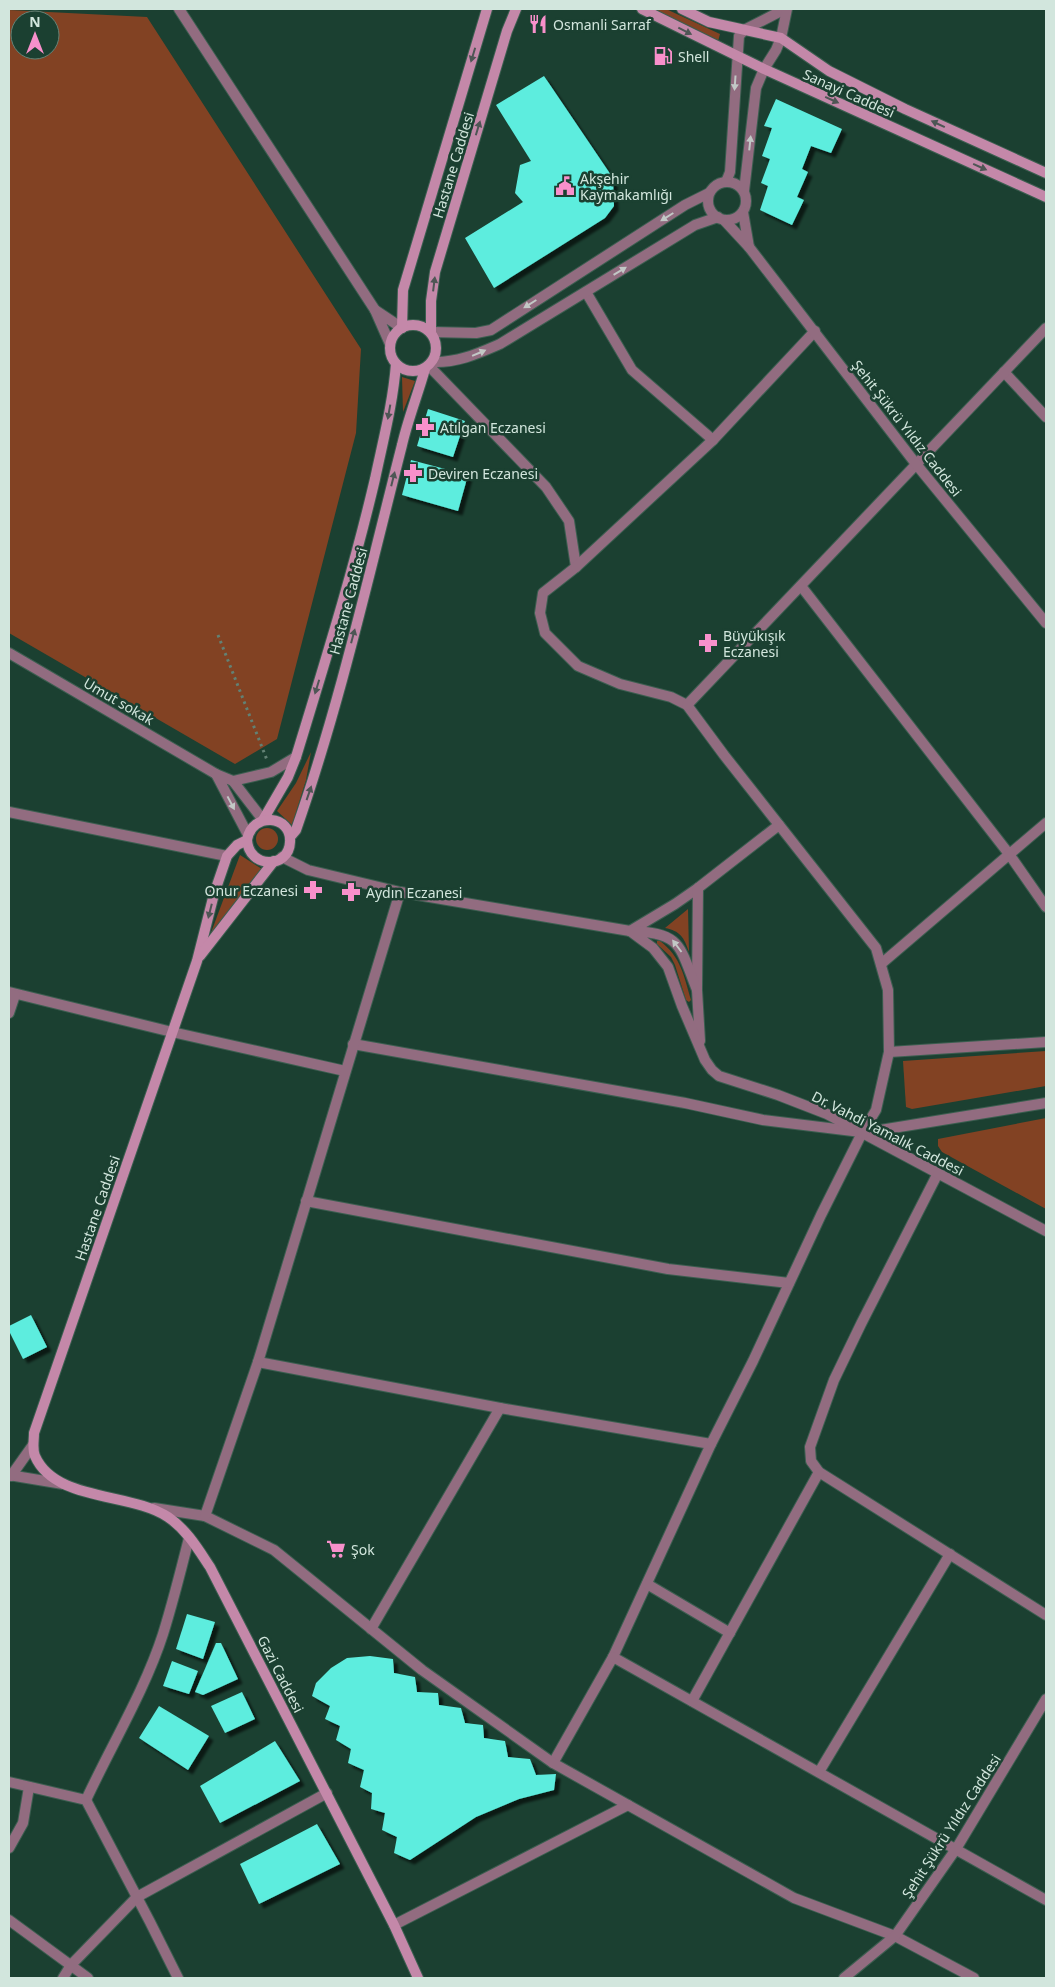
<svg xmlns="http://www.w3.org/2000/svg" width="1055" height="1987" viewBox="0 0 1055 1987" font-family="'Noto Sans',sans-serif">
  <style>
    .green { fill: #824223; fill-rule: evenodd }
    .building { fill: #5dedde; filter: url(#shadow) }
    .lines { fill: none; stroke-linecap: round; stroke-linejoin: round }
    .minor-casing { stroke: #3c5e50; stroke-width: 12 }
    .tertiary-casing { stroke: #3c5e50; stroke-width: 12 }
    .secondary-casing { stroke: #3c5e50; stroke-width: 12 }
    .path { stroke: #628174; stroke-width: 3; stroke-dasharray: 2.5 4; stroke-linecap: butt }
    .minor { stroke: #926c80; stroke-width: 10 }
    .tertiary { stroke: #926c80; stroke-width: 10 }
    .secondary { stroke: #c488a9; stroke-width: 10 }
    .oneway { fill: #4e5655 }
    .oneway2 { fill: #c2c8c6 }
    .labels { text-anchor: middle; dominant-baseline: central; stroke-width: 5; stroke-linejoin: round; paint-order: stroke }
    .poi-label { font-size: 14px; fill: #d2e6dd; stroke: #1b4031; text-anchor: start }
    .street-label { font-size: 14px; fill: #d2e6dd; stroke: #1b4031 }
  </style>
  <defs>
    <filter id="shadow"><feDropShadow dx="4.5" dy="4.5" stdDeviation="1" flood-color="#0009"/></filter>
  </defs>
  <rect width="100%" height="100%" fill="#1b4031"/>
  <g class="green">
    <polygon points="652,9 666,9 720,34 717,45"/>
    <path d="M9,10L147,17L361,349L356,433L277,739L235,764L9,633ZM20,20H50V50H20Z"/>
    <polygon points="402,377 415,381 403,412"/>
    <polygon points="311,752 306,780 292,825 277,811 296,783"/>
    <circle cx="267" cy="839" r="11"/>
    <polygon points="240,855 262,869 209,938"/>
    <path d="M688,909L689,952C684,937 680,931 665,928Z"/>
    <path d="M657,941H660C681,957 684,976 691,1000L689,1002L686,1000L675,965L671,957L657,944Z"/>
    <polygon points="1046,1051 1046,1086 912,1109 906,1107 903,1061"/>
    <polygon points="1046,1118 1046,1209 942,1152 938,1146 938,1139"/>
  </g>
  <g class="building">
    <polygon points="544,76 613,178 614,206 605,218 494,288 465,238 523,202 515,193 520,165 531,161 496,105"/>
    <polygon points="776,99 842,129 831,153 811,146 802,169 808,172 797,197 804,200 792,225 760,210 768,186 761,183 770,159 762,156 772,128 764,126"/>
    <polygon points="428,409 465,421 453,457 417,446"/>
    <polygon points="411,460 468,475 458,511 402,495"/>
    <polygon points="31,1315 47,1347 23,1359 9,1331 9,1326"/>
    <polygon points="187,1614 215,1622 203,1659 176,1649"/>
    <polygon points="216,1643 221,1643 238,1679 203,1695 195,1692"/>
    <polygon points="370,1656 393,1659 394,1673 415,1677 417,1692 438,1693 439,1705 461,1708 465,1723 483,1725 484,1738 505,1741 508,1757 530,1759 536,1775 556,1774 554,1790 519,1799 476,1817 410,1860 394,1853 397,1837 382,1830 385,1813 371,1809 372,1793 360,1787 364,1770 348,1763 351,1749 336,1740 340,1726 325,1719 330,1706 312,1696 316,1683 331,1668 347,1658"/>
    <polygon points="172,1661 198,1671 189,1694 163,1686"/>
    <polygon points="242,1692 255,1719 225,1733 211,1706"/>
    <polygon points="159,1706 209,1736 188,1770 139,1738"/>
    <polygon points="275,1741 300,1781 220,1823 200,1786"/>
    <polygon points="317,1824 340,1864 259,1904 240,1864"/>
  </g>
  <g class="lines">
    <g class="minor-casing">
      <g id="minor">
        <polyline points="179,9 375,310"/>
        <polyline points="586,292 632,370 713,440"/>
        <polyline points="390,344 375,310 402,328"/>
        <polyline points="429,366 546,487 569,521 576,567 543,593 540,613 545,633 578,666 620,684 671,697 687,705 724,755 876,948 888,990 889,1052 876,1110 862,1133 821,1215 753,1361 711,1444 613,1657 553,1763"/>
        <polyline points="1004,372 1046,417"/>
        <polyline points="576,567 713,440 815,331"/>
        <polyline points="801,586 1009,854 1046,907"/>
        <polyline points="687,705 1046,328"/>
        <polyline points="9,812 227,856"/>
        <polyline points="630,931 675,904 698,888 779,825"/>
        <polyline points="881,964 1046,823"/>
        <polyline points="9,992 172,1032 345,1071"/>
        <polyline points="9,1013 15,995"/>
        <polyline points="353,1044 685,1103 763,1120 861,1132"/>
        <polyline points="889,1052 1046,1042"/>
        <polyline points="938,1173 861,1324 834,1380 810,1447 811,1461 819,1472 1046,1615"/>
        <polyline points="306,1201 668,1269 789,1283"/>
        <polyline points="258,1362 500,1408 711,1444"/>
        <polyline points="154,1508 205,1516 274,1550 422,1670 553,1763 794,1898 895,1936 974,1978"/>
        <polyline points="205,1516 258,1362 400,892"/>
        <polyline points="647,1584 730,1633"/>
        <polyline points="371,1629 500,1408"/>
        <polyline points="613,1657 1046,1900"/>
        <polyline points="692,1701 819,1472"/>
        <polyline points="819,1772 950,1554"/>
        <polyline points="9,1782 86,1800 150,1922 178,1978"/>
        <path d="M86,1800C111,1746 145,1690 163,1634C173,1602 181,1570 189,1538"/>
        <polyline points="9,1848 23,1823 29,1787"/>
        <polyline points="9,1920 88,1978"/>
        <polyline points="394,1925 628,1805"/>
        <polyline points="63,1978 71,1965 137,1897 327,1793"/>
      </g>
    </g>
    <g class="tertiary-casing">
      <g id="tertiary">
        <circle cx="727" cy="201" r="19"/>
        <polyline points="726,182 730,172 739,36 744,30 785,9"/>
        <polyline points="744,191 756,88 764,69 776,50 781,38 787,9"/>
        <polyline points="724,220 749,247 743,212"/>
        <polyline points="749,247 916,464 1046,623"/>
        <polyline points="431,332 476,333 491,330 685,205 709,193"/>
        <path d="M432,362C457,363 477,354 500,344L695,225L718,217"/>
        <polyline points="9,653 216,774"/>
        <polyline points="233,781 271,772 296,757"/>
        <polyline points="248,835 216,774 233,781 263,820"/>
        <polyline points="282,857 308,870 400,892 630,931"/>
        <polyline points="698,888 697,990 700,1041"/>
        <path d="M697,990C679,945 682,933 630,931L653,948L668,967L682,1006L705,1060L712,1070L719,1076L778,1095L827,1114L1046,1231"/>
        <polyline points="862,1133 1046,1103"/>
        <polyline points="9,1475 63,1484"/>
        <polyline points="11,1476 33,1445"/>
        <polyline points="844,1978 895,1936 956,1849 1046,1699"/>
      </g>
    </g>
    <g class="secondary-casing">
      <g id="secondary">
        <polyline points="642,9 764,69 1046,197"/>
        <polyline points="682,9 709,22 781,38 829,71 905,109 1046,173"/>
        <circle cx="413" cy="348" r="23"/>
        <polyline points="402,328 403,290 487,9"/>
        <polyline points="431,332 431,301 435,272 507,31 516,9"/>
        <path d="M263,820L288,777L296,757C324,665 353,573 375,479C383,441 393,403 396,364"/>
        <path d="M290,837L296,830C340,704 369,574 402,445C408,419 418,394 425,369"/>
        <path d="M247,840C249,869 289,869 290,842C292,815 252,811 247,840L237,845L227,856L214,894L197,961L34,1433C34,1441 32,1449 35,1456C55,1502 131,1492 168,1517C187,1530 198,1549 210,1567L394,1925L418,1978"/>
        <polyline points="200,956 274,861"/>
      </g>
    </g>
    <polyline class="path" points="218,635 267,760"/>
    <use href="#minor" class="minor"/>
    <use href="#tertiary" class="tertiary"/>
    <use href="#secondary" class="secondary"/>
  </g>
  <defs><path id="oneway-solid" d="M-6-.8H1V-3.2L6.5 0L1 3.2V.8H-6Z" transform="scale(1.25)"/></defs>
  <g class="oneway">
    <use href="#oneway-solid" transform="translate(685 31) rotate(27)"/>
    <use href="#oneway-solid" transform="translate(473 55) rotate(107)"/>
    <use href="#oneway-solid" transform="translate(832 100) rotate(24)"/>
    <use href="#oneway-solid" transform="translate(938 124) rotate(-155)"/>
    <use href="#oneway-solid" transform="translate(478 128) rotate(-73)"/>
    <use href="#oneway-solid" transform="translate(980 167) rotate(24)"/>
    <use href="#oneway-solid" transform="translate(434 284) rotate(-83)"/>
    <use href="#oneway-solid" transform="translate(389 412) rotate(100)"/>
    <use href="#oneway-solid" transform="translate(393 479) rotate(-76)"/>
    <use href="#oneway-solid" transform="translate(353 636) rotate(-75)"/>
    <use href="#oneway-solid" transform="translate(317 687) rotate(107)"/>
    <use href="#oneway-solid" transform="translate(309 793) rotate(-71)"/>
    <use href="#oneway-solid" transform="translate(210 911) rotate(104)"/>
  </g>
  <g class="oneway2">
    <use href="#oneway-solid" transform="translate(735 83) rotate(94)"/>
    <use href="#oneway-solid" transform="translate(750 143) rotate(-84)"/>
    <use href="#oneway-solid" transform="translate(667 217) rotate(148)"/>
    <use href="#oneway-solid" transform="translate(620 271) rotate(-31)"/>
    <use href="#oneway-solid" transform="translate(530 304) rotate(148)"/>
    <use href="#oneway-solid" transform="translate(479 353) rotate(-23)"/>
    <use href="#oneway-solid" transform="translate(231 803) rotate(62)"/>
    <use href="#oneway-solid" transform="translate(677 946) rotate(-127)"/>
  </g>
  <defs>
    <g id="restaurant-bare" transform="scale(1.5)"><path d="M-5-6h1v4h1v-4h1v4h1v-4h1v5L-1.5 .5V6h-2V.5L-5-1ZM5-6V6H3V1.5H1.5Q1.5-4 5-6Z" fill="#f890cb" stroke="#1b4031" stroke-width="2.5" paint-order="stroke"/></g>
    <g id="fuel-bare" transform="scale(1.5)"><path d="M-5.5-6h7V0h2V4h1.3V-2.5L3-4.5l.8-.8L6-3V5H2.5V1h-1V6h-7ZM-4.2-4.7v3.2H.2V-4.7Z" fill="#f890cb" stroke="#1b4031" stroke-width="2.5" paint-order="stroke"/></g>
    <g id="civic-bare" transform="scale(1.5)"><path d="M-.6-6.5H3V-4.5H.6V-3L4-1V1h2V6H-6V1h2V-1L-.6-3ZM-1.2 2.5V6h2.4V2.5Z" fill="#f890cb" stroke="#1b4031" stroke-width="2.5" paint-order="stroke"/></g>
    <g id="pharmacy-bare" transform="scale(1.5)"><path d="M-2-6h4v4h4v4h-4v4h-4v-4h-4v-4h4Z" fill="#f890cb" stroke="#1b4031" stroke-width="2.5" paint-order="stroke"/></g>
    <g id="supermarket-bare" transform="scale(1.5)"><path d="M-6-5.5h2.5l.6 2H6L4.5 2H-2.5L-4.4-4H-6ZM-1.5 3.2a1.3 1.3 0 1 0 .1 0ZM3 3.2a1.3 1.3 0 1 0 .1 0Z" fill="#f890cb" stroke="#1b4031" stroke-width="2.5" paint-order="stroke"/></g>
  </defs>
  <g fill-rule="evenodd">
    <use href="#restaurant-bare" x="538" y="24"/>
    <use href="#fuel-bare" x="663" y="56"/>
    <use href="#civic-bare" x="565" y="186"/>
    <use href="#pharmacy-bare" x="425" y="427"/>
    <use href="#pharmacy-bare" x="413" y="473"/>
    <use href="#pharmacy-bare" x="708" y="643"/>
    <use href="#pharmacy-bare" x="313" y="890"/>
    <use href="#pharmacy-bare" x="351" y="892"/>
    <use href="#supermarket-bare" x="336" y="1549"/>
  </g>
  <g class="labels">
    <g class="poi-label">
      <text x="553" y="24">Osmanli Sarraf</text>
      <text x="678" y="56">Shell</text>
      <text x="580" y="178">Akşehir<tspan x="580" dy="16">Kaymakamlığı</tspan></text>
      <text x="440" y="427">Atılgan Eczanesi</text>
      <text x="428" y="473">Deviren Eczanesi</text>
      <text x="723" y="635">Büyükışık<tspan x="723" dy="16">Eczanesi</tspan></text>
      <text x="298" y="890" text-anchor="end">Onur Eczanesi</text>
      <text x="366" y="892">Aydın Eczanesi</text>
      <text x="351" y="1549">Şok</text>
    </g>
    <g class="street-label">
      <text transform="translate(849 93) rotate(24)">Sanayi Caddesi</text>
      <text transform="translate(453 165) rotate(-73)">Hastane Caddesi</text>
      <text transform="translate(907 428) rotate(52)">Şehit Şükrü Yıldız Caddesi</text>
      <text transform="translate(348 601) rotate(-75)">Hastane Caddesi</text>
      <text transform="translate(119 701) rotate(30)">Umut sokak</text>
      <text transform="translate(888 1133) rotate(27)">Dr. Vahdi Yamalık Caddesi</text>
      <text transform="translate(97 1208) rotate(-71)">Hastane Caddesi</text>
      <text transform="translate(281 1674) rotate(63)">Gazi Caddesi</text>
      <text transform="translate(951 1826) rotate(-57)">Şehit Şükrü Yıldız Caddesi</text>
    </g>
  </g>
  <rect width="1055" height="1987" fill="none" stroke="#d2e6dd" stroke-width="20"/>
  <g transform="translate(35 35)"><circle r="24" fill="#1b4031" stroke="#648276"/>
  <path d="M0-4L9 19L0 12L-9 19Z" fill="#f890cb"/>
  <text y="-8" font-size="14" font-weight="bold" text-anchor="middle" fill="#d2e6dd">N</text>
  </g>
</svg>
